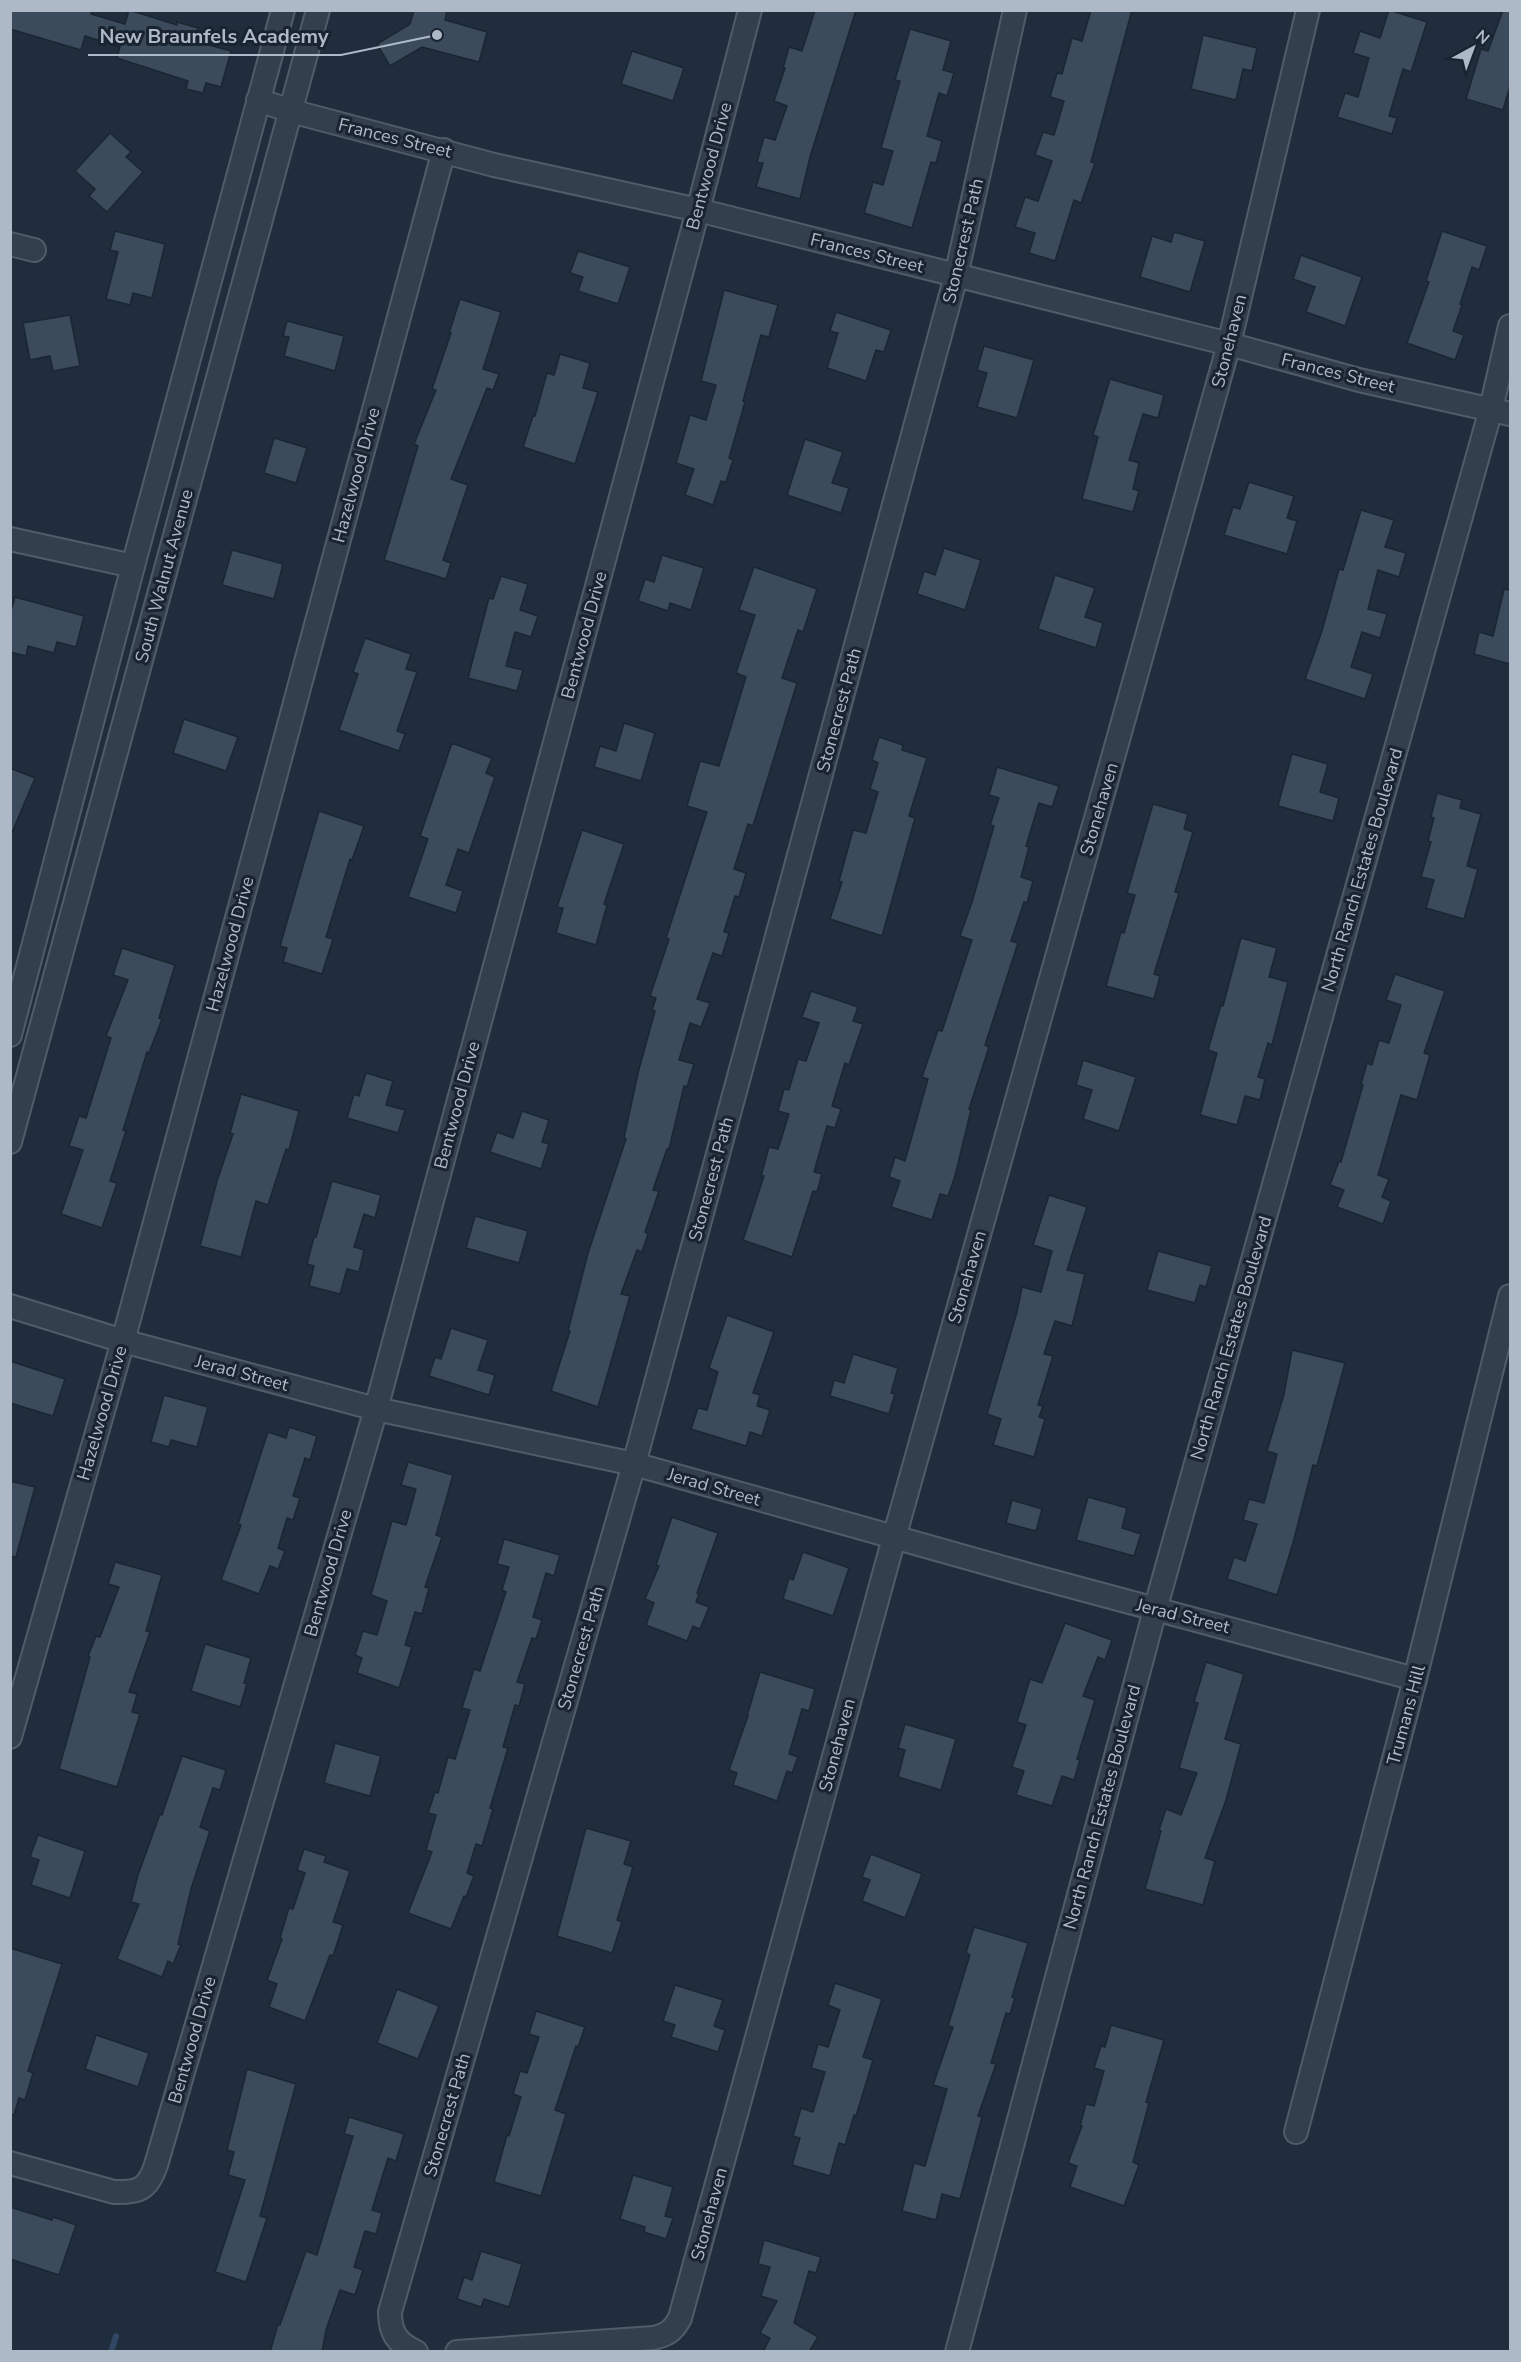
<svg xmlns="http://www.w3.org/2000/svg" width="1521" height="2362" viewBox="0 0 1521 2362" font-family="'Nunito Sans',sans-serif">
  <style>
    .lines { fill: none; stroke-linecap: round; stroke-linejoin: round }
    .stream { stroke: #2f4763; stroke-width: 6 }
    .building { fill: #3b4b5b; stroke: #1b2632; stroke-width: 1.5 }
    .minor-casing { stroke: #515c69; stroke-width: 26 }
    .minor { stroke: #333f4c; stroke-width: 22 }
    .labels { text-anchor: middle; dominant-baseline: central; stroke-width: 6; stroke-linejoin: round; paint-order: stroke }
    .street-label { font-size: 18px; fill: #aeb9c8; stroke: #192430 }
    .leader { fill: none; stroke: #aeb9c8; stroke-width: 2 }
    .callout-dot { fill: #aeb9c8; stroke: #192430; stroke-width: 2 }
    .callout-label { font-size: 20px; text-anchor: middle; font-weight: bold; fill: #aeb9c8; stroke: #192430; stroke-width: 6; stroke-linejoin: round; paint-order: stroke }
  </style>
  <rect width="100%" height="100%" fill="#1f2d3c"/>
  <g class="lines">
    <polyline class="stream" points="111,2352 116,2336"/>
  </g>
  <g class="building">
    <polygon points="10,10 92,10 91,14 125,24 129,10 177,25 177,22 198,28 194,41 231,51 221,87 206,83 203,93 186,89 188,81 117,58 120,47 85,36 81,50 10,29"/>
    <polygon points="414,10 447,10 445,20 487,32 479,62 422,47 390,66 377,44 410,24"/>
    <polygon points="815,10 856,10 810,157 800,199 756,187 763,163 757,162 764,137 775,140 787,106 774,101 785,68 783,68 789,47 802,51"/>
    <polygon points="1091,10 1132,10 1091,162 1095,163 1081,203 1074,200 1055,261 1029,253 1035,233 1015,227 1025,197 1038,201 1052,161 1035,155 1043,132 1054,135 1064,101 1050,97 1057,73 1062,74 1072,38 1082,41"/>
    <polygon points="1389,10 1427,22 1411,72 1403,69 1389,116 1397,118 1392,134 1337,117 1345,93 1358,97 1369,58 1353,53 1360,31 1380,38"/>
    <polygon points="1503,10 1510,10 1510,86 1503,110 1466,99 1481,49 1488,51"/>
    <polygon points="910,29 951,41 943,70 954,73 947,96 939,93 927,136 942,141 936,163 931,162 912,228 864,213 873,182 883,185 893,151 881,148 900,81 895,80"/>
    <polygon points="1203,35 1257,48 1252,71 1243,69 1236,100 1191,89"/>
    <polygon points="632,51 684,68 673,101 621,84"/>
    <polygon points="110,133 131,152 126,157 143,172 107,212 89,196 95,189 75,171"/>
    <polygon points="115,231 165,244 152,298 133,293 130,305 106,299 118,252 110,250"/>
    <polygon points="1442,231 1487,246 1479,270 1472,267 1460,304 1462,305 1453,331 1464,335 1455,360 1407,343 1429,282 1426,281"/>
    <polygon points="1174,232 1205,241 1190,292 1140,277 1152,236 1171,242"/>
    <polygon points="578,251 630,267 618,304 578,291 583,277 570,273"/>
    <polygon points="1301,255 1362,277 1345,326 1306,312 1315,287 1293,279"/>
    <polygon points="724,290 778,305 769,337 761,335 743,401 745,402 729,458 733,460 726,482 721,481 713,505 685,495 694,469 676,463 690,415 706,420 716,385 701,381"/>
    <polygon points="460,299 501,312 483,369 499,374 493,390 487,388 451,479 468,485 443,560 451,563 446,579 384,560 418,446 414,444 436,390 432,389 451,333 449,333"/>
    <polygon points="836,312 891,330 884,352 876,350 866,381 827,368 838,333 830,331"/>
    <polygon points="70,315 80,366 53,371 50,356 30,360 23,323"/>
    <polygon points="287,321 344,336 335,371 284,356 289,337 283,336"/>
    <polygon points="984,346 1034,360 1017,418 977,407 987,373 977,370"/>
    <polygon points="560,354 590,363 583,388 598,392 575,464 523,447 533,416 535,416 547,373 554,375"/>
    <polygon points="1110,379 1164,395 1158,418 1143,414 1129,460 1139,463 1133,489 1139,491 1133,512 1082,499 1098,437 1093,435"/>
    <polygon points="274,438 307,448 296,483 264,473"/>
    <polygon points="805,439 843,452 832,483 849,488 841,513 787,495"/>
    <polygon points="1249,482 1294,496 1287,518 1297,521 1287,554 1224,535 1233,507 1240,509"/>
    <polygon points="1361,510 1394,520 1385,547 1406,553 1399,577 1378,570 1368,609 1387,614 1380,638 1362,632 1351,667 1373,674 1365,699 1305,679 1322,631 1339,569 1343,570"/>
    <polygon points="944,548 981,560 965,610 917,594 924,571 935,575"/>
    <polygon points="232,550 283,564 274,599 222,585"/>
    <polygon points="662,555 704,568 691,610 670,603 668,611 638,601 645,579 654,582"/>
    <polygon points="754,567 817,589 803,632 798,630 782,678 797,683 753,826 748,824 734,869 746,873 739,897 735,896 724,932 729,933 722,956 713,953 697,999 710,1003 701,1027 690,1023 679,1060 694,1064 687,1087 684,1086 669,1149 667,1149 653,1190 659,1191 645,1232 648,1234 642,1252 637,1250 621,1294 630,1296 598,1407 551,1391 570,1331 568,1331 588,1253 626,1139 624,1138 638,1073 655,1011 652,1010 656,998 650,996 669,939 666,938 707,812 687,806 700,761 719,766 746,677 736,673 755,615 739,610"/>
    <polygon points="1055,575 1095,588 1085,617 1103,623 1096,648 1038,629"/>
    <polygon points="501,576 528,584 520,610 538,616 531,637 515,632 506,666 523,670 517,691 468,678 489,598 493,599"/>
    <polygon points="1504,589 1510,590 1510,664 1474,654 1479,632 1493,636"/>
    <polygon points="15,597 84,616 76,647 57,642 54,653 28,646 26,656 10,652 10,614"/>
    <polygon points="365,638 411,654 406,669 417,672 397,731 405,734 399,751 339,730 358,674 353,672"/>
    <polygon points="184,719 238,737 226,771 173,753"/>
    <polygon points="624,723 655,733 641,781 594,767 600,746 616,751"/>
    <polygon points="879,737 903,745 902,750 927,758 909,816 915,818 882,936 830,919 842,882 839,881 853,830 866,833 878,792 870,789 878,763 872,760"/>
    <polygon points="452,743 492,758 486,773 495,777 469,853 458,849 446,885 463,891 456,913 408,897 428,839 420,836"/>
    <polygon points="1292,754 1328,764 1320,792 1339,798 1333,821 1278,806"/>
    <polygon points="997,767 1059,786 1052,807 1039,803 1026,846 1029,847 1021,877 1033,881 1027,903 1024,902 1011,941 1018,943 985,1045 989,1047 969,1109 971,1110 955,1176 948,1196 940,1194 932,1220 891,1207 900,1181 889,1177 895,1157 905,1161 928,1079 922,1077 938,1030 942,1031 972,940 960,936 972,902 994,826 990,825 999,798 989,795"/>
    <polygon points="10,768 35,778 11,835 10,835"/>
    <polygon points="1437,793 1462,800 1460,808 1481,814 1467,866 1478,869 1464,919 1426,908 1434,880 1421,877 1431,842 1428,841 1434,818 1431,817"/>
    <polygon points="1153,804 1188,814 1184,829 1193,832 1175,892 1179,893 1154,974 1160,976 1154,999 1106,986 1121,932 1124,933 1135,895 1127,893"/>
    <polygon points="319,811 364,826 352,860 350,859 326,937 333,939 322,974 283,962 287,948 280,946"/>
    <polygon points="582,830 624,844 604,904 607,905 596,945 556,933 563,908 557,907"/>
    <polygon points="1241,938 1277,948 1269,977 1288,982 1272,1045 1268,1043 1258,1077 1265,1079 1260,1100 1245,1096 1237,1125 1200,1115 1217,1053 1208,1050 1221,1005 1223,1006"/>
    <polygon points="122,948 175,965 159,1018 162,1019 149,1053 147,1052 123,1130 126,1131 110,1181 117,1183 102,1228 61,1214 83,1150 69,1146 79,1116 86,1118 111,1038 106,1036 128,980 113,975"/>
    <polygon points="1395,974 1445,991 1424,1053 1430,1055 1417,1100 1401,1095 1378,1175 1389,1179 1382,1197 1391,1201 1383,1224 1337,1207 1344,1190 1330,1185 1339,1161 1341,1162 1363,1085 1361,1084 1367,1063 1372,1065 1379,1040 1389,1043 1401,1005 1386,1000"/>
    <polygon points="811,991 858,1007 853,1021 863,1024 849,1065 845,1063 832,1106 841,1109 835,1128 827,1126 814,1172 822,1174 817,1192 813,1191 792,1257 743,1240 764,1176 761,1176 769,1147 778,1149 789,1114 778,1111 784,1089 789,1090 798,1059 806,1061 819,1023 802,1017"/>
    <polygon points="1083,1060 1136,1077 1119,1131 1083,1119 1092,1090 1076,1085"/>
    <polygon points="366,1073 393,1081 386,1105 405,1110 398,1133 347,1118 354,1094 359,1096"/>
    <polygon points="241,1094 299,1111 289,1150 286,1149 268,1205 256,1201 241,1257 200,1246 217,1181 233,1134 230,1133"/>
    <polygon points="522,1111 549,1120 542,1142 549,1144 541,1169 490,1152 497,1132 513,1138"/>
    <polygon points="332,1181 381,1195 375,1218 364,1214 354,1247 364,1250 359,1272 347,1269 340,1294 309,1286 314,1266 307,1264 314,1237 316,1237"/>
    <polygon points="1049,1195 1087,1207 1067,1270 1085,1274 1072,1326 1055,1321 1044,1354 1053,1356 1038,1405 1043,1406 1039,1417 1045,1419 1034,1457 993,1445 1001,1419 987,1414 1017,1312 1022,1287 1041,1292 1052,1251 1033,1245"/>
    <polygon points="475,1216 528,1231 519,1263 466,1248"/>
    <polygon points="1158,1251 1212,1266 1206,1287 1200,1285 1195,1303 1147,1290"/>
    <polygon points="727,1315 774,1332 753,1393 760,1395 757,1406 770,1410 762,1436 750,1432 746,1446 691,1429 698,1408 707,1410 718,1372 709,1368"/>
    <polygon points="451,1328 488,1340 478,1370 495,1375 489,1395 429,1376 435,1357 441,1359"/>
    <polygon points="1292,1350 1345,1363 1317,1466 1313,1465 1293,1543 1277,1595 1227,1579 1234,1557 1245,1561 1257,1524 1243,1520 1249,1499 1264,1503 1277,1454 1267,1451 1284,1394"/>
    <polygon points="853,1354 898,1368 891,1393 895,1394 889,1414 830,1396 834,1380 844,1383"/>
    <polygon points="10,1361 65,1379 53,1416 10,1403"/>
    <polygon points="164,1395 208,1407 197,1447 171,1440 169,1447 151,1442"/>
    <polygon points="289,1427 317,1436 310,1460 305,1458 293,1496 300,1498 293,1520 287,1518 278,1548 285,1551 278,1569 270,1566 259,1594 221,1580 241,1525 238,1524 268,1432 286,1438"/>
    <polygon points="408,1462 453,1475 436,1535 442,1537 425,1587 429,1588 422,1614 415,1612 405,1645 412,1647 399,1688 357,1673 362,1658 355,1655 363,1631 377,1635 387,1601 371,1595 392,1521 406,1525 416,1489 401,1485"/>
    <polygon points="10,1481 35,1487 16,1557 10,1556"/>
    <polygon points="1088,1497 1127,1508 1122,1528 1141,1534 1134,1556 1076,1540"/>
    <polygon points="1012,1500 1042,1509 1036,1531 1006,1523"/>
    <polygon points="672,1517 718,1533 697,1593 699,1594 696,1602 709,1607 700,1629 693,1626 687,1641 646,1625 654,1603 645,1599 659,1566 656,1565"/>
    <polygon points="504,1539 560,1555 554,1576 546,1573 533,1617 542,1620 536,1639 532,1638 517,1682 525,1684 519,1706 515,1705 503,1747 508,1748 490,1808 493,1809 482,1846 476,1844 467,1873 474,1876 466,1897 464,1896 451,1929 408,1913 432,1852 426,1850 436,1815 428,1813 435,1792 438,1793 448,1757 455,1759 470,1710 462,1708 474,1669 480,1671 506,1592 502,1590 509,1567 497,1564"/>
    <polygon points="803,1552 849,1568 833,1616 783,1599 789,1578 793,1580"/>
    <polygon points="115,1562 162,1575 146,1631 150,1632 129,1692 137,1694 132,1712 140,1714 117,1787 59,1769 90,1657 88,1656 96,1636 100,1637 119,1587 108,1584"/>
    <polygon points="1065,1623 1112,1640 1105,1660 1098,1657 1083,1696 1095,1700 1077,1759 1080,1760 1074,1780 1062,1776 1052,1806 1016,1795 1024,1771 1012,1767 1026,1725 1017,1722 1030,1679 1042,1683"/>
    <polygon points="205,1644 251,1658 244,1683 247,1684 240,1707 191,1691"/>
    <polygon points="1206,1662 1244,1674 1225,1739 1241,1744 1226,1800 1205,1858 1215,1861 1203,1905 1145,1889 1161,1831 1159,1830 1166,1809 1181,1815 1197,1773 1179,1768 1198,1703 1194,1702"/>
    <polygon points="760,1672 815,1689 809,1711 802,1709 789,1754 798,1757 792,1773 787,1771 777,1801 733,1785 737,1773 729,1770 748,1716 747,1716"/>
    <polygon points="905,1724 956,1739 941,1790 898,1777 905,1750 898,1748"/>
    <polygon points="335,1743 381,1756 370,1796 324,1783"/>
    <polygon points="182,1756 226,1770 220,1790 213,1788 200,1827 210,1831 191,1889 178,1944 181,1945 173,1964 168,1961 162,1977 117,1959 139,1904 131,1902 138,1875 160,1814 162,1815"/>
    <polygon points="586,1828 631,1841 624,1864 633,1867 617,1920 622,1922 612,1953 557,1936"/>
    <polygon points="38,1835 85,1851 70,1898 31,1885 39,1860 30,1857"/>
    <polygon points="304,1849 326,1856 324,1862 350,1871 333,1922 343,1925 333,1956 330,1955 305,2021 269,2007 277,1984 267,1980 282,1939 280,1938 289,1908 293,1909 305,1873 297,1870"/>
    <polygon points="871,1854 922,1874 905,1918 862,1901 870,1880 862,1877"/>
    <polygon points="974,1927 1028,1943 1012,1997 1015,1998 1010,2014 1006,2013 991,2063 996,2064 978,2116 982,2117 960,2199 942,2194 936,2220 902,2211 914,2163 925,2166 947,2089 933,2085 953,2027 948,2026 970,1955 966,1953"/>
    <polygon points="10,1948 62,1964 28,2071 33,2073 25,2100 19,2098 14,2115 10,2115"/>
    <polygon points="835,1983 882,1999 863,2057 873,2060 856,2116 854,2115 845,2145 839,2143 830,2176 792,2165 800,2138 793,2136 801,2108 813,2112 825,2072 811,2068 818,2044 828,2047 840,2010 828,2005"/>
    <polygon points="675,1985 723,2000 714,2026 725,2030 718,2052 671,2037 675,2025 663,2021"/>
    <polygon points="397,1989 439,2006 418,2059 377,2043"/>
    <polygon points="536,2011 585,2027 578,2047 576,2046 555,2110 566,2114 541,2196 494,2182 507,2135 509,2136 521,2097 513,2094 520,2071 527,2073 539,2037 529,2034"/>
    <polygon points="1111,2025 1164,2040 1146,2102 1149,2103 1133,2162 1139,2165 1124,2206 1070,2187 1077,2166 1068,2163 1082,2126 1080,2126 1086,2104 1094,2106 1104,2071 1094,2068 1101,2046 1105,2047"/>
    <polygon points="96,2035 149,2053 138,2087 85,2069"/>
    <polygon points="247,2069 296,2084 260,2216 267,2218 246,2282 215,2272 245,2180 228,2175 234,2152 227,2150"/>
    <polygon points="349,2117 404,2134 396,2161 388,2158 372,2210 382,2213 376,2234 365,2231 354,2267 363,2270 355,2295 340,2290 326,2330 322,2352 270,2352 278,2324 280,2325 306,2251 317,2255 353,2136 344,2134"/>
    <polygon points="633,2175 673,2187 665,2216 673,2218 666,2239 644,2232 645,2227 620,2219"/>
    <polygon points="10,2207 52,2220 53,2217 76,2225 59,2275 10,2259"/>
    <polygon points="764,2240 821,2257 816,2273 809,2271 794,2323 818,2337 809,2352 763,2352 770,2338 760,2333 777,2301 761,2296 770,2267 758,2264"/>
    <polygon points="481,2251 522,2264 509,2307 484,2299 481,2307 457,2299 464,2277 472,2280"/>
  </g>
  <g class="lines">
    <g class="minor-casing">
      <g id="minor">
        <polyline points="258,100 291,111 494,165 698,210 1229,344 1359,380 1510,414"/>
        <polyline points="10,244 34,250"/>
        <polyline points="10,539 133,566"/>
        <polyline points="10,1035 133,566 283,10"/>
        <polyline points="10,1142 318,10"/>
        <polyline points="10,1306 123,1341 376,1409 634,1464 1029,1575 1415,1679"/>
        <polyline points="10,1737 123,1341 444,150"/>
        <polyline points="1296,2132 1415,1679 1510,1296"/>
        <path d="M10,2163L114,2192C139,2193 148,2189 156,2165L376,1409L698,210L750,10"/>
        <path d="M416,2352C397,2343 390,2333 390,2312L634,1464L956,276L1015,10"/>
        <path d="M457,2352L653,2338C667,2335 673,2331 680,2318L894,1538L1229,344L1308,10"/>
        <polyline points="957,2352 1155,1610 1491,409 1510,326"/>
      </g>
    </g>
    <use href="#minor" class="minor"/>
  </g>
  <g class="labels">
    <g class="street-label">
      <text transform="translate(395 138) rotate(14)">Frances Street</text>
      <text transform="translate(709 166) rotate(-75)">Bentwood Drive</text>
      <text transform="translate(963 241) rotate(-77)">Stonecrest Path</text>
      <text transform="translate(867 253) rotate(14)">Frances Street</text>
      <text transform="translate(1229 341) rotate(-76)">Stonehaven</text>
      <text transform="translate(1338 373) rotate(14)">Frances Street</text>
      <text transform="translate(356 475) rotate(-75)">Hazelwood Drive</text>
      <text transform="translate(164 576) rotate(-75)">South Walnut Avenue</text>
      <text transform="translate(584 635) rotate(-75)">Bentwood Drive</text>
      <text transform="translate(839 710) rotate(-75)">Stonecrest Path</text>
      <text transform="translate(1099 809) rotate(-74)">Stonehaven</text>
      <text transform="translate(1362 870) rotate(-74)">North Ranch Estates Boulevard</text>
      <text transform="translate(230 944) rotate(-75)">Hazelwood Drive</text>
      <text transform="translate(457 1105) rotate(-75)">Bentwood Drive</text>
      <text transform="translate(711 1179) rotate(-75)">Stonecrest Path</text>
      <text transform="translate(967 1277) rotate(-74)">Stonehaven</text>
      <text transform="translate(1231 1338) rotate(-74)">North Ranch Estates Boulevard</text>
      <text transform="translate(242 1373) rotate(15)">Jerad Street</text>
      <text transform="translate(102 1413) rotate(-74)">Hazelwood Drive</text>
      <text transform="translate(714 1487) rotate(16)">Jerad Street</text>
      <text transform="translate(328 1573) rotate(-74)">Bentwood Drive</text>
      <text transform="translate(1183 1616) rotate(14)">Jerad Street</text>
      <text transform="translate(581 1648) rotate(-74)">Stonecrest Path</text>
      <text transform="translate(1406 1715) rotate(-75)">Trumans Hill</text>
      <text transform="translate(837 1745) rotate(-75)">Stonehaven</text>
      <text transform="translate(1102 1807) rotate(-75)">North Ranch Estates Boulevard</text>
      <text transform="translate(192 2040) rotate(-74)">Bentwood Drive</text>
      <text transform="translate(447 2115) rotate(-74)">Stonecrest Path</text>
      <text transform="translate(709 2214) rotate(-75)">Stonehaven</text>
    </g>
  </g>
  <path class="leader" d="M437 35L341 55H88"/>
  <circle class="callout-dot" cx="437" cy="35" r="6"/>
  <g class="callout-label">
    <text x="214" y="43">New Braunfels Academy</text>
  </g>
  <rect width="1521" height="2362" fill="none" stroke="#aeb9c8" stroke-width="24"/>
  <g transform="translate(1473 48) rotate(41)" stroke="#192430" stroke-width="4.5" paint-order="stroke">
  <path d="M0-4.5L10 22L0 15L-10 22Z" fill="#aeb9c8"/>
  <text y="-9" font-size="16" font-weight="bold" text-anchor="middle" fill="#aeb9c8">N</text>
  </g>
</svg>
